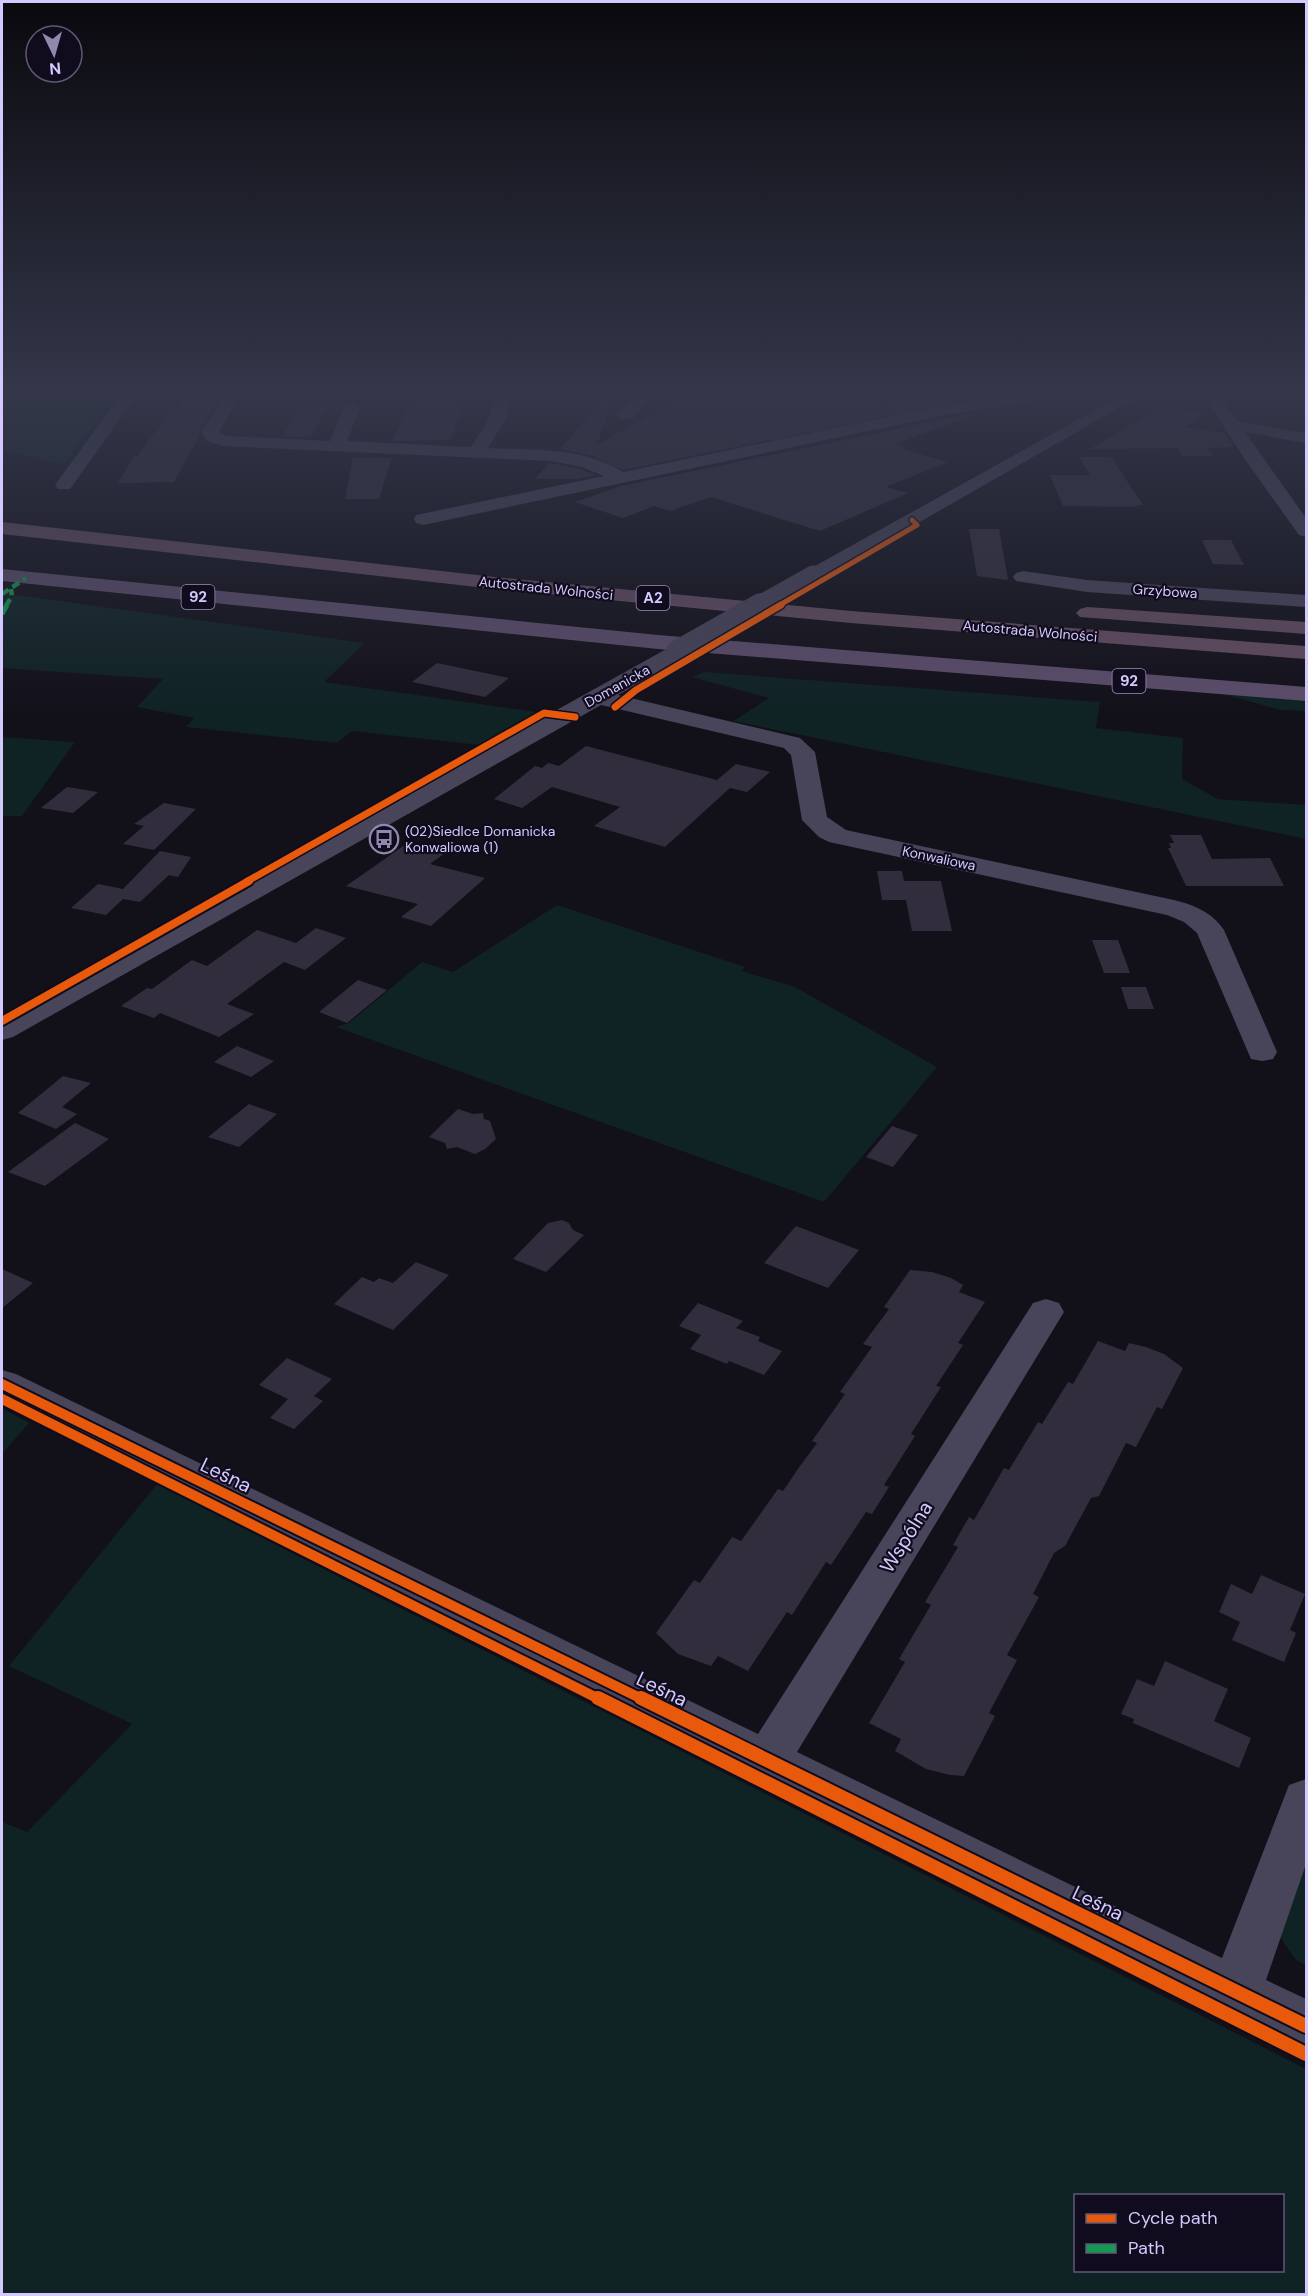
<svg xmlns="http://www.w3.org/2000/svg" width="1308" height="2296" viewBox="0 0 1308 2296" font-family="'DM Sans',sans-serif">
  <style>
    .green { fill: #0f2224; fill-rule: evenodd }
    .building { fill: #312d3c }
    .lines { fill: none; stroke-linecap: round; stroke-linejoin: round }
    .minor { fill: #48445a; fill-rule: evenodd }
    .major { fill: #5c4d6b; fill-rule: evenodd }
    .highway { fill: #644c61; fill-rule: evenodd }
    .minor-bridge-far1 { stroke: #48445a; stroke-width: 19 }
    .minor-bridge { stroke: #48445a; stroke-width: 24 }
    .quiet-far1 { stroke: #139951; stroke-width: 4.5; stroke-dasharray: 8 4.5; stroke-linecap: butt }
    .quiet { stroke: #139951; stroke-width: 5; stroke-dasharray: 10 5; stroke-linecap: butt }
    .cycleway-far4-casing { stroke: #110c1d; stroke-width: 8 }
    .cycleway-far3-casing { stroke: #110c1d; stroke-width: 10 }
    .cycleway-far2-casing { stroke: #110c1d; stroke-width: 12 }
    .cycleway-far1-casing { stroke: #110c1d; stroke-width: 14 }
    .cycleway-casing { stroke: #110c1d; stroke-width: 18 }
    .cycleway-far4 { stroke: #e8590c; stroke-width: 5 }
    .cycleway-far3 { stroke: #e8590c; stroke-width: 7 }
    .cycleway-far2 { stroke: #e8590c; stroke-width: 8 }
    .cycleway-far1 { stroke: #e8590c; stroke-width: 10 }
    .cycleway { stroke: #e8590c; stroke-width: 14 }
    .labels { text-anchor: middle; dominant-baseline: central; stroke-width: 4.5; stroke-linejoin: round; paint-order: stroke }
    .far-street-label { font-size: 14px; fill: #d4c9fe; stroke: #110c1d }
    .far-poi-label { font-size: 14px; fill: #d4c9fe; stroke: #110c1d; text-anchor: start }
    .shield { fill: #110c1d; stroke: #9a90ba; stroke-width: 1.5 }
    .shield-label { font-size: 15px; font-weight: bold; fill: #d4c9fe }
    .near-street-label { font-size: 20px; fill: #d4c9fe; stroke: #110c1d }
  </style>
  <rect width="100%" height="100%" fill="#121019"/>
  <g class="green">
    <polygon points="2,393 116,393 64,464 2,450"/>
    <polygon points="2,593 365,643 324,682 544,713 488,746 352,731 337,743 186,727 194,718 137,707 163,679 2,668"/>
    <polygon points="704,672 1100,702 1096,728 1183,738 1182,779 1218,799 1306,805 1306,839 733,721 769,698 692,677"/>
    <polygon points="1220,693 1306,700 1306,711 1280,710"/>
    <polygon points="2,737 75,742 22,816 2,816"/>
    <polygon points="557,905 745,967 742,971 795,987 937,1067 824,1202 336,1027 349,1023 422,962 453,972"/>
    <polygon points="2,1408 29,1423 2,1454"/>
    <path d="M157,1484L1306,2069V2294H2V1822L27,1832L132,1724L9,1666ZM1076,2196H1282V2270H1076Z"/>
    <polygon points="1306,1854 1306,1965 1296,1960 1278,1934"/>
  </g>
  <g class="building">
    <polygon points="608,393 615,393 596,446 687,393 812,393 888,404 889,393 981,393 971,399 623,470 593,456 560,449"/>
    <polygon points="413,398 464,398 451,440 392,441"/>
    <polygon points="219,400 199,431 200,435 174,482 118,483 134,456 138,456 171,409 178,409 183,401"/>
    <polygon points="1163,406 1204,414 1184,427 1225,433 1234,447 1206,448 1213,456 1183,456 1178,448 1090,449"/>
    <polygon points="299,407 326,407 311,437 283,436"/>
    <polygon points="980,412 896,444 906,448 902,449 948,462 886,487 908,493 820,531 711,497 670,511 654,506 623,518 575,502 621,486"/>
    <polygon points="1079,457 1111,457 1143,505 1137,505 1138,507 1063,506 1050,475 1090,475"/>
    <polygon points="353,458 392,458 379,499 345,499"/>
    <polygon points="549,463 581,469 596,475 578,479 535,479"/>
    <polygon points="969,529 999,529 1008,580 977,576"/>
    <polygon points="1202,540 1231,540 1244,565 1213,564"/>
    <polygon points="437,663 509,678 485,697 412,682"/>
    <polygon points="586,746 717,780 736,764 770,772 747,792 730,788 665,847 594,826 620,807 552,787 522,808 494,799 535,766 542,768 548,763 559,766"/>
    <polygon points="67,787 98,792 73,813 41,808"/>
    <polygon points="164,803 196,809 154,850 123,844 144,826 134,824"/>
    <polygon points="1170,835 1201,835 1212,859 1270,858 1284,886 1186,886 1168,848 1171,848 1169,843 1174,843"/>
    <polygon points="409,842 445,853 430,864 485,878 431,926 401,917 418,904 346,886"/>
    <polygon points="160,851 191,857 178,877 169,875 140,902 123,899 106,915 71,908 98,884 123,889"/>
    <polygon points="877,871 902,871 904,881 941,881 952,931 912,931 906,900 882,900"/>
    <polygon points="316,928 346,938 305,970 284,962 227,1004 254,1014 219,1037 160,1013 154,1018 121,1006 147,988 152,989 192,960 207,966 257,930 296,943"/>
    <polygon points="1092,940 1118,940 1130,973 1104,973"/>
    <polygon points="358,980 387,990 347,1023 319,1012"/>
    <polygon points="1121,987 1146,987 1154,1009 1128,1009"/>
    <polygon points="237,1046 274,1061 251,1077 214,1062"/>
    <polygon points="63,1076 91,1083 62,1107 77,1114 56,1129 18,1113"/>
    <polygon points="249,1104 277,1114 239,1147 208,1137"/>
    <polygon points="458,1109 473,1114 483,1113 484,1119 490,1121 496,1139 485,1149 475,1154 457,1147 447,1149 445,1143 429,1137"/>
    <polygon points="75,1123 109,1139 45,1186 8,1172"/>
    <polygon points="892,1126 918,1135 893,1167 866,1157"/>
    <polygon points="562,1220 569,1223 573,1230 584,1235 546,1272 513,1259 548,1223"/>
    <polygon points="796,1226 859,1250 828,1288 764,1263"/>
    <polygon points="416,1262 449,1275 393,1330 334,1304 362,1277 374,1282 379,1278 393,1283"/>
    <polygon points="2,1269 33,1283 2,1308"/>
    <polygon points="910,1270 932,1272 951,1278 963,1285 959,1292 985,1302 958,1343 963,1345 936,1386 941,1387 911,1434 915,1436 884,1485 889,1487 872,1514 866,1512 831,1565 826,1562 792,1615 787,1612 748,1671 718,1656 711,1666 678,1654 656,1633 694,1580 700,1583 732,1537 741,1541 778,1489 783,1491 800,1466 817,1443 812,1441 845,1394 840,1392 872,1347 863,1344 889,1309 884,1307"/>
    <polygon points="698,1303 743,1321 736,1328 760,1337 758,1341 782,1351 764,1375 729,1361 727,1364 690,1349 701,1335 679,1326"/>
    <polygon points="1098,1341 1125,1351 1129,1343 1146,1347 1164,1354 1183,1368 1162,1409 1157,1407 1136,1447 1126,1443 1099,1496 1091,1498 1065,1546 1054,1553 1033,1594 1039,1597 1007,1655 1017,1660 989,1713 995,1716 964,1776 950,1775 926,1769 895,1751 901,1739 869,1723 905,1662 899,1659 931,1605 925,1602 958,1547 953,1545 969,1517 974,1520 1004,1468 1009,1470 1038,1422 1042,1424 1068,1382 1073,1384"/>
    <polygon points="287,1358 332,1379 314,1396 323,1401 294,1429 270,1418 288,1399 259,1385"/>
    <polygon points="1261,1575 1305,1594 1290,1630 1296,1633 1284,1662 1232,1640 1240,1622 1219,1612 1231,1584 1252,1594"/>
    <polygon points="1165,1661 1228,1689 1214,1721 1251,1738 1239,1768 1133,1723 1134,1719 1121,1714 1137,1679 1154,1686"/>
  </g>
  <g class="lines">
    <g class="minor">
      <polygon points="122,393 138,393 70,489 58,489 55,485"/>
      <path d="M231,393L239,398L219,432L226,436L330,441L344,408L352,403L360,408L347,441L471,447L486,424L498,393H514L507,416L488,448C532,450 585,447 623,472L945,405L1023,393H1059L1051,398L945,415L423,525L416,523L414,519L416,515L604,476L582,467L551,461L223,446L207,441L201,432L225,395Z"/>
      <polygon points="640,393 657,393 631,419 619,419 617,415 619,411"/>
      <polygon points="1126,393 1145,393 820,579 806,579 803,575 806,571"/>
      <polygon points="1202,393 1218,393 1237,421 1306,433 1306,443 1245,432 1306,518 1306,537 1299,535 1244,458"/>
      <polygon points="1023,571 1087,580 1306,595 1306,607 1087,592 1016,581 1013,577 1016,573"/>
      <path d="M678,645L686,647L689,652L686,657L618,695L800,738L815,752L827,817L846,830L1174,900C1194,905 1212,912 1224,930L1277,1052L1273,1059L1262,1061L1251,1059L1197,933L1184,922L1167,915L829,842L819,837L802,820L791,755L784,748L601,705L13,1037L2,1040V1019L589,692L670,647Z"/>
      <polygon points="1046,1299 1059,1303 1064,1312 797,1752 1222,1958 1289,1785 1306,1779 1306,1864 1266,1980 1306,1999 1306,2052 2,1400 2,1370 16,1374 758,1734 1033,1303"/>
    </g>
    <polygon class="major" points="2,569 658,635 1306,687 1306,701 658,649 2,581"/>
    <g class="highway">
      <polygon points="2,522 495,577 851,611 1306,646 1306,659 851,623 495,589 2,534"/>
      <polygon points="1087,607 1306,622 1306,634 1080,617 1076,613 1080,609"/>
    </g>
    <polyline class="minor-bridge-far1" points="758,606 813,575"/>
    <polyline class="minor-bridge" points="678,652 761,605"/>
    <g class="quiet-far1">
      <polyline points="2,594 26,578"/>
      <polyline points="6,606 12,596 11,589"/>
    </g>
    <polyline class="quiet" points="2,614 7,605"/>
    <g class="cycleway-far4-casing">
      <polyline id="cycleway-far4" points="778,606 917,525 912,520"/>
    </g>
    <g class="cycleway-far3-casing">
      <g id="cycleway-far3">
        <polyline points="615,707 636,690 781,605"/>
        <polyline points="246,882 544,713 575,717"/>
      </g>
    </g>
    <g class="cycleway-far2-casing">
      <polyline id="cycleway-far2" points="2,1021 249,881"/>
    </g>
    <g class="cycleway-far1-casing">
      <g id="cycleway-far1">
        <polyline points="2,1384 644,1700"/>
        <polyline points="2,1399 601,1700"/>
      </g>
    </g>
    <g class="cycleway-casing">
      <g id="cycleway">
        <polyline points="598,1698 1306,2054"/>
        <polyline points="641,1698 1306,2026"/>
      </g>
    </g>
    <use href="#cycleway-far4" class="cycleway-far4"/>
    <use href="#cycleway-far3" class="cycleway-far3"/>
    <use href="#cycleway-far2" class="cycleway-far2"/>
    <use href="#cycleway-far1" class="cycleway-far1"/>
    <use href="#cycleway" class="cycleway"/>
  </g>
  <linearGradient id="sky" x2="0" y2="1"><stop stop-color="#0a090e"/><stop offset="0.55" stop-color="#333749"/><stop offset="1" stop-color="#333749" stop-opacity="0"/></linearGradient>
  <rect width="1308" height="714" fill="url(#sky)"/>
  <defs>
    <g id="bus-ring" transform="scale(1.5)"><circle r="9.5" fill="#110c1d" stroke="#9088ae" stroke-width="1.5"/><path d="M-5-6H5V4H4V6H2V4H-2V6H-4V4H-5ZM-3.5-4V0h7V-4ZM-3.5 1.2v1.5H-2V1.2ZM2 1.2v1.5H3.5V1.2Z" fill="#9088ae"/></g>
  </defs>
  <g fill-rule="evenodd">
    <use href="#bus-ring" x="384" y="839"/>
  </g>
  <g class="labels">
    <g class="far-street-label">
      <text transform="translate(546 588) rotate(6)">Autostrada Wolności</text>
      <text transform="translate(1165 591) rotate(4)">Grzybowa</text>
      <text transform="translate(1030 631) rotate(5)">Autostrada Wolności</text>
      <text transform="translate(617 686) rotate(-29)">Domanicka</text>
      <text transform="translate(939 858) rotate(12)">Konwaliowa</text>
    </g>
    <g class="far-poi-label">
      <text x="405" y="831">(02)Siedlce Domanicka<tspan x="405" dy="16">Konwaliowa (1)</tspan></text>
    </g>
    <g class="shield">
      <rect x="181.5" y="585" width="33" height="24" rx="4.5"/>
      <rect x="636.5" y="586" width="33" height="24" rx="4.5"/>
      <rect x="1112.5" y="669" width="33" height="24" rx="4.5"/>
    </g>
    <g class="shield-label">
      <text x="198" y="597">92</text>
      <text x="653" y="598">A2</text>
      <text x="1129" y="681">92</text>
    </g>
    <g class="near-street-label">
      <text transform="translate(226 1475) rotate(26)">Leśna</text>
      <text transform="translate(906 1537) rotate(-58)">Wspólna</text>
      <text transform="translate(662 1689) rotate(26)">Leśna</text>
      <text transform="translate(1098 1903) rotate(26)">Leśna</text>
    </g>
  </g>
  <rect width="1308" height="2296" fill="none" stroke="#d4c9fe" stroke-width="6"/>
  <rect x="1074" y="2194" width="210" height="78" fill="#110c1d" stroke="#5f5877" stroke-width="1.5"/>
  <rect x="1086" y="2214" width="30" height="9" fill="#e8590c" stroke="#5f5877" stroke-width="1.5"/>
  <text x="1128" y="2224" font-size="18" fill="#d4c9fe">Cycle path</text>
  <rect x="1086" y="2244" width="30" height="9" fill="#139951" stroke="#5f5877" stroke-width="1.5"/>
  <text x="1128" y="2254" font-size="18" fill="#d4c9fe">Path</text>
  <g transform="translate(54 54) rotate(175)"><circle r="28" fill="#110c1d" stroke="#5f5877" stroke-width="1.5"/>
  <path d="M0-4.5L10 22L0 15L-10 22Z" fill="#9088ae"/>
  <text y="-9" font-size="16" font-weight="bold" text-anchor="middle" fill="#d4c9fe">N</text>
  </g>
</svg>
